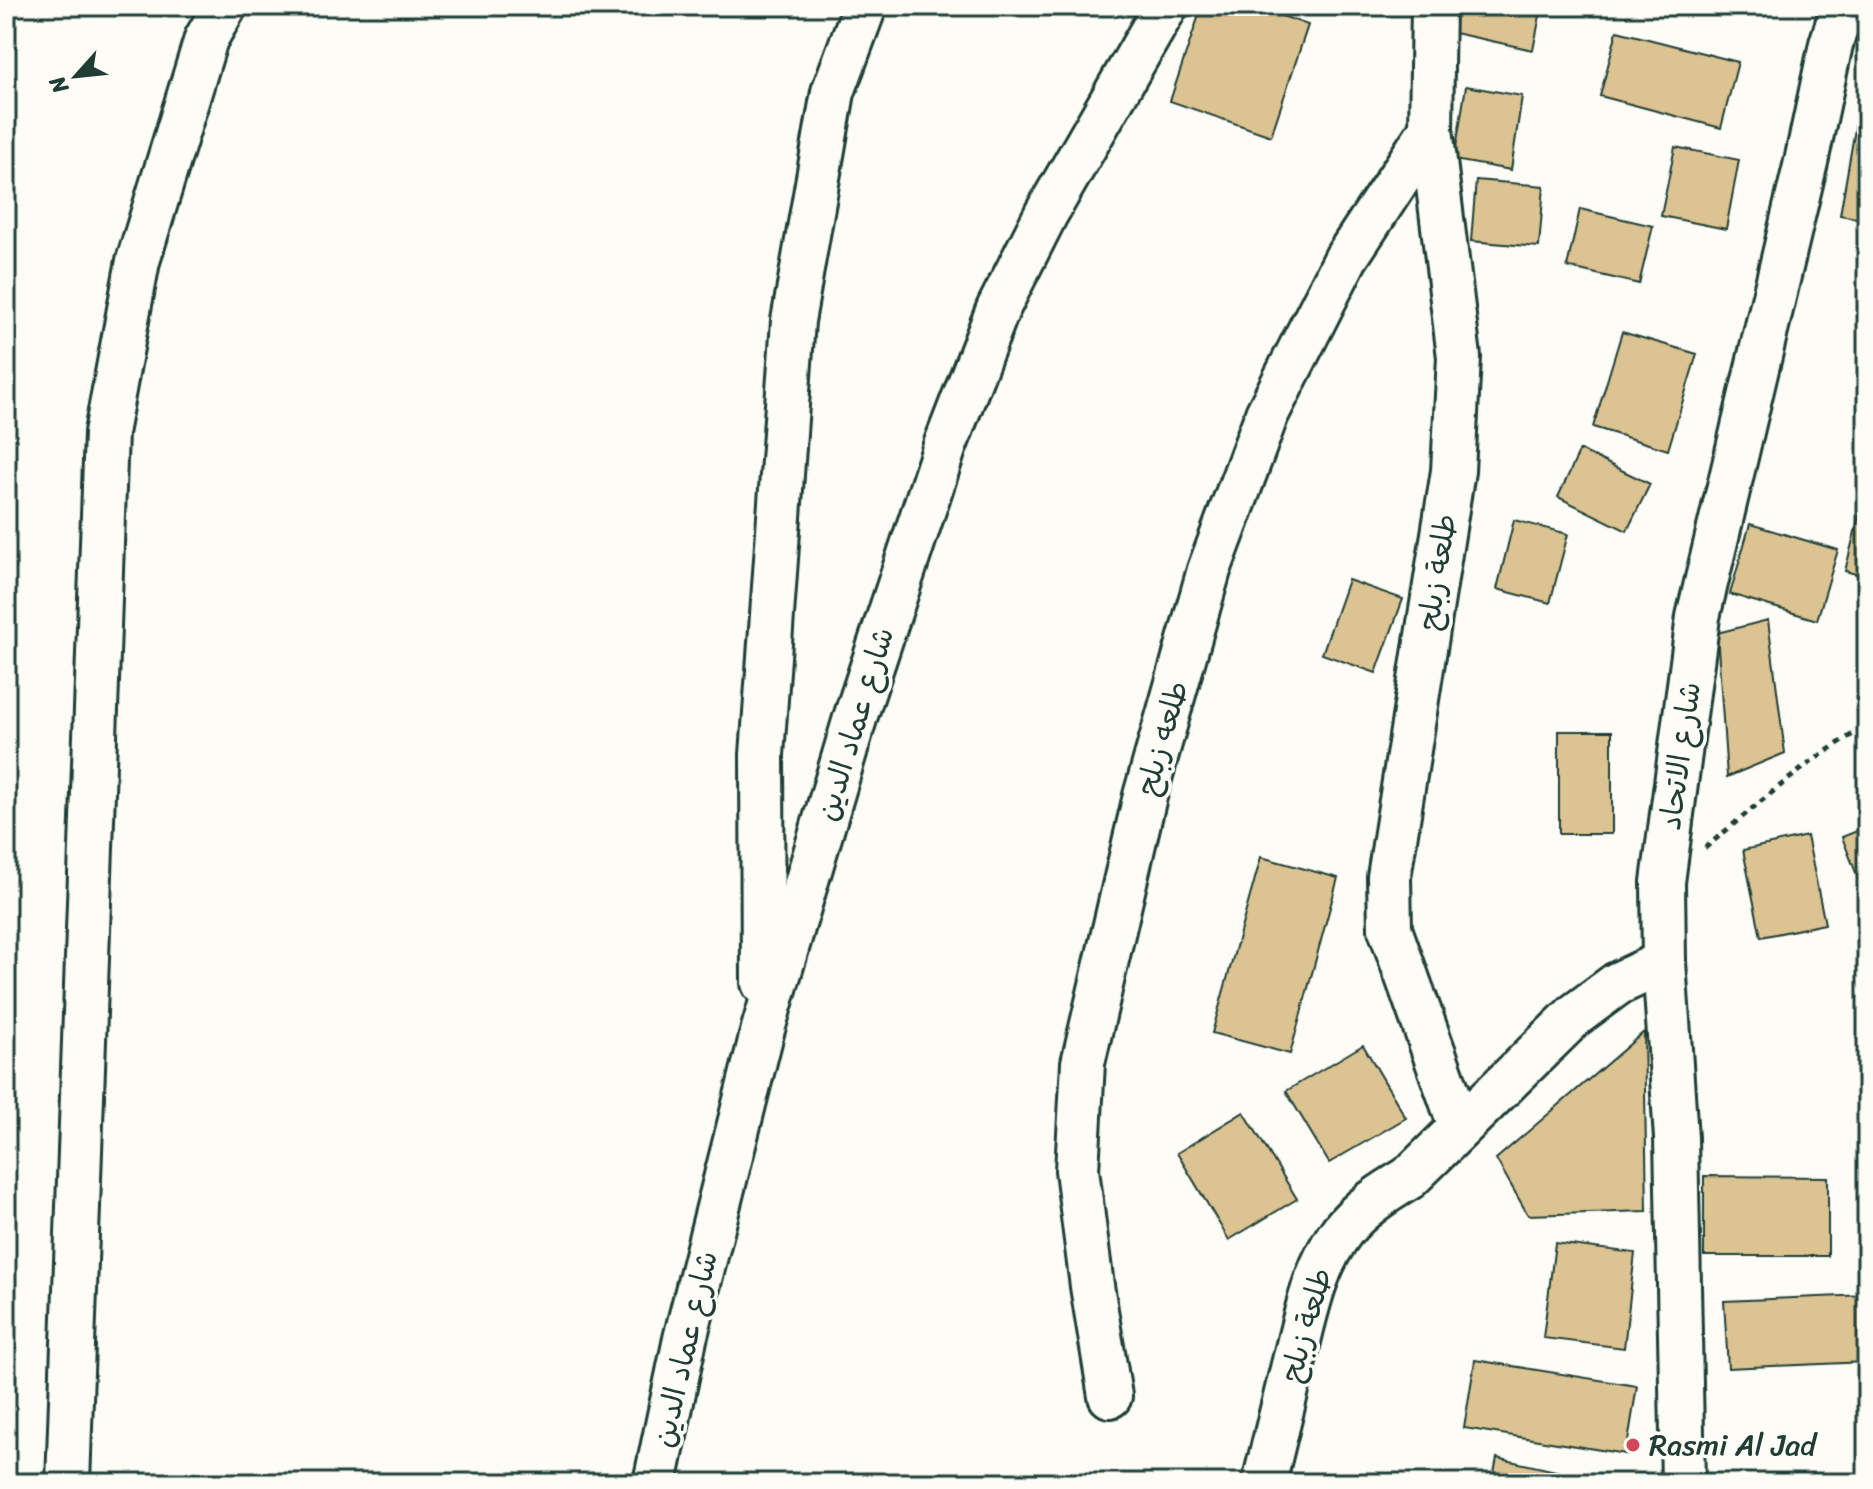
<svg xmlns="http://www.w3.org/2000/svg" width="1873" height="1489" viewBox="0 0 1873 1489" font-family="Sriracha,'Playpen Sans Arabic',sans-serif">
  <style>
    .building { fill: #dcc392; stroke: #1f3d34; stroke-width: 2 }
    .lines { fill: none; stroke-linecap: round; stroke-linejoin: round }
    .minor-casing { stroke: #1f3d34; stroke-width: 48 }
    .path { stroke: #1f3d34; stroke-width: 5; stroke-dasharray: 6 6; stroke-linecap: butt }
    .minor { stroke: #fdfcf7; stroke-width: 42 }
    .poi-dot { fill: #d1495b; stroke: #fdfcf7; stroke-width: 3 }
    .labels { text-anchor: middle; dominant-baseline: central; stroke-width: 7; stroke-linejoin: round; paint-order: stroke }
    .street-label { font-size: 30px; fill: #1f3d34; stroke: #fdfcf7 }
    .poi-label { font-size: 30px; fill: #1f3d34; stroke: #fdfcf7; text-anchor: start }
  </style>
  <rect width="100%" height="100%" fill="#fdfcf7"/>
  <filter id="ink" filterUnits="userSpaceOnUse"><feTurbulence type="fractalNoise" baseFrequency=".0125" numOctaves="2"/><feDisplacementMap in="SourceGraphic" scale="16" xChannelSelector="R" yChannelSelector="G"/><feConvolveMatrix kernelMatrix="1 2 1 2 8 2 1 2 1" color-interpolation-filters="sRGB"/></filter>
  <g filter="url(#ink)">
    <g class="building">
      <polygon points="1202,6 1254,6 1308,25 1271,136 1170,101"/>
      <polygon points="1451,6 1542,6 1533,50 1445,31"/>
      <polygon points="1617,31 1738,62 1721,128 1600,96"/>
      <polygon points="1466,86 1522,96 1511,170 1454,160"/>
      <polygon points="1861,94 1867,95 1867,220 1840,215"/>
      <polygon points="1675,147 1739,160 1726,229 1661,216"/>
      <polygon points="1476,180 1544,186 1539,247 1471,241"/>
      <polygon points="1580,209 1653,226 1639,284 1567,267"/>
      <polygon points="1622,332 1697,354 1668,450 1593,427"/>
      <polygon points="1580,450 1650,484 1627,531 1558,497"/>
      <polygon points="1861,508 1867,509 1867,577 1845,571"/>
      <polygon points="1514,520 1568,534 1550,603 1497,589"/>
      <polygon points="1750,524 1838,550 1817,620 1730,594"/>
      <polygon points="1348,580 1403,599 1376,673 1322,654"/>
      <polygon points="1768,620 1785,753 1727,777 1717,633"/>
      <rect x="1559" y="731" width="53" height="103"/>
      <polygon points="1867,827 1867,901 1842,837"/>
      <polygon points="1807,836 1825,924 1761,937 1743,850"/>
      <polygon points="1261,857 1338,878 1290,1054 1212,1033"/>
      <polygon points="1644,1032 1647,1211 1528,1215 1496,1159"/>
      <polygon points="1363,1045 1406,1118 1329,1163 1286,1091"/>
      <polygon points="1244,1112 1297,1199 1229,1240 1177,1153"/>
      <polygon points="1704,1176 1828,1177 1828,1256 1704,1256"/>
      <polygon points="1555,1243 1635,1253 1624,1348 1543,1338"/>
      <polygon points="1867,1295 1867,1362 1728,1368 1724,1301"/>
      <polygon points="1475,1360 1637,1386 1626,1454 1464,1428"/>
      <polygon points="1497,1458 1610,1483 1492,1483"/>
    </g>
    <g class="lines">
      <g class="minor-casing">
        <g id="minor">
          <polyline points="1433,6 1431,129 1459,357 1453,471 1389,877 1390,929 1460,1126"/>
          <polyline points="763,983 762,755 793,321 833,92 865,6"/>
          <polyline points="1110,1396 1092,1286 1077,1170 1083,1063 1145,796 1209,570 1267,414 1346,258 1431,129"/>
          <polyline points="68,1483 106,433 138,261 206,39 225,6"/>
          <polyline points="655,1483 685,1339 763,1029 856,715 945,446 998,309 1046,214 1166,6"/>
          <path d="M1264,1483C1274,1441 1285,1399 1295,1357C1306,1314 1314,1268 1342,1231C1360,1208 1384,1193 1409,1178L1575,1015L1617,984L1664,962"/>
          <polyline points="1683,1483 1676,1138 1664,962 1663,882 1698,617 1806,162 1831,44 1843,6"/>
        </g>
      </g>
      <path class="path" d="M1705,848C1757,805 1808,759 1867,726"/>
      <use href="#minor" class="minor"/>
    </g>
  </g>
  <circle class="poi-dot" cx="1633" cy="1445" r="8"/>
  <g class="labels">
    <g class="street-label">
      <text transform="translate(1437 572) rotate(-81)">طلعة زبلح</text>
      <text transform="translate(855 724) rotate(-73)">شارع عماد الدين</text>
      <text transform="translate(1162 738) rotate(-74)">طلعه زبلح</text>
      <text transform="translate(1680 756) rotate(-82)">شارع الاتحاد</text>
      <text transform="translate(1306 1325) rotate(-74)">طلعة زبلح</text>
      <text transform="translate(685 1349) rotate(-77)">شارع عماد الدين</text>
    </g>
    <g class="poi-label">
      <text x="1649" y="1445">Rasmi Al Jad</text>
    </g>
  </g>
  <rect width="1873" height="1489" fill="none" stroke="#fdfcf7" stroke-width="32"/>
  <rect x="16" y="16" width="1841" height="1457" fill="none" stroke="#1f3d34" stroke-width="3" filter="url(#ink)"/>
  <g transform="translate(76 76) rotate(243)" stroke="#fdfcf7" stroke-width="6" paint-order="stroke">
  <path d="M0-6L14 30L0 20L-14 30Z" fill="#1f3d34"/>
  <text y="-12" font-size="22" font-weight="bold" text-anchor="middle" fill="#1f3d34">N</text>
  </g>
</svg>
